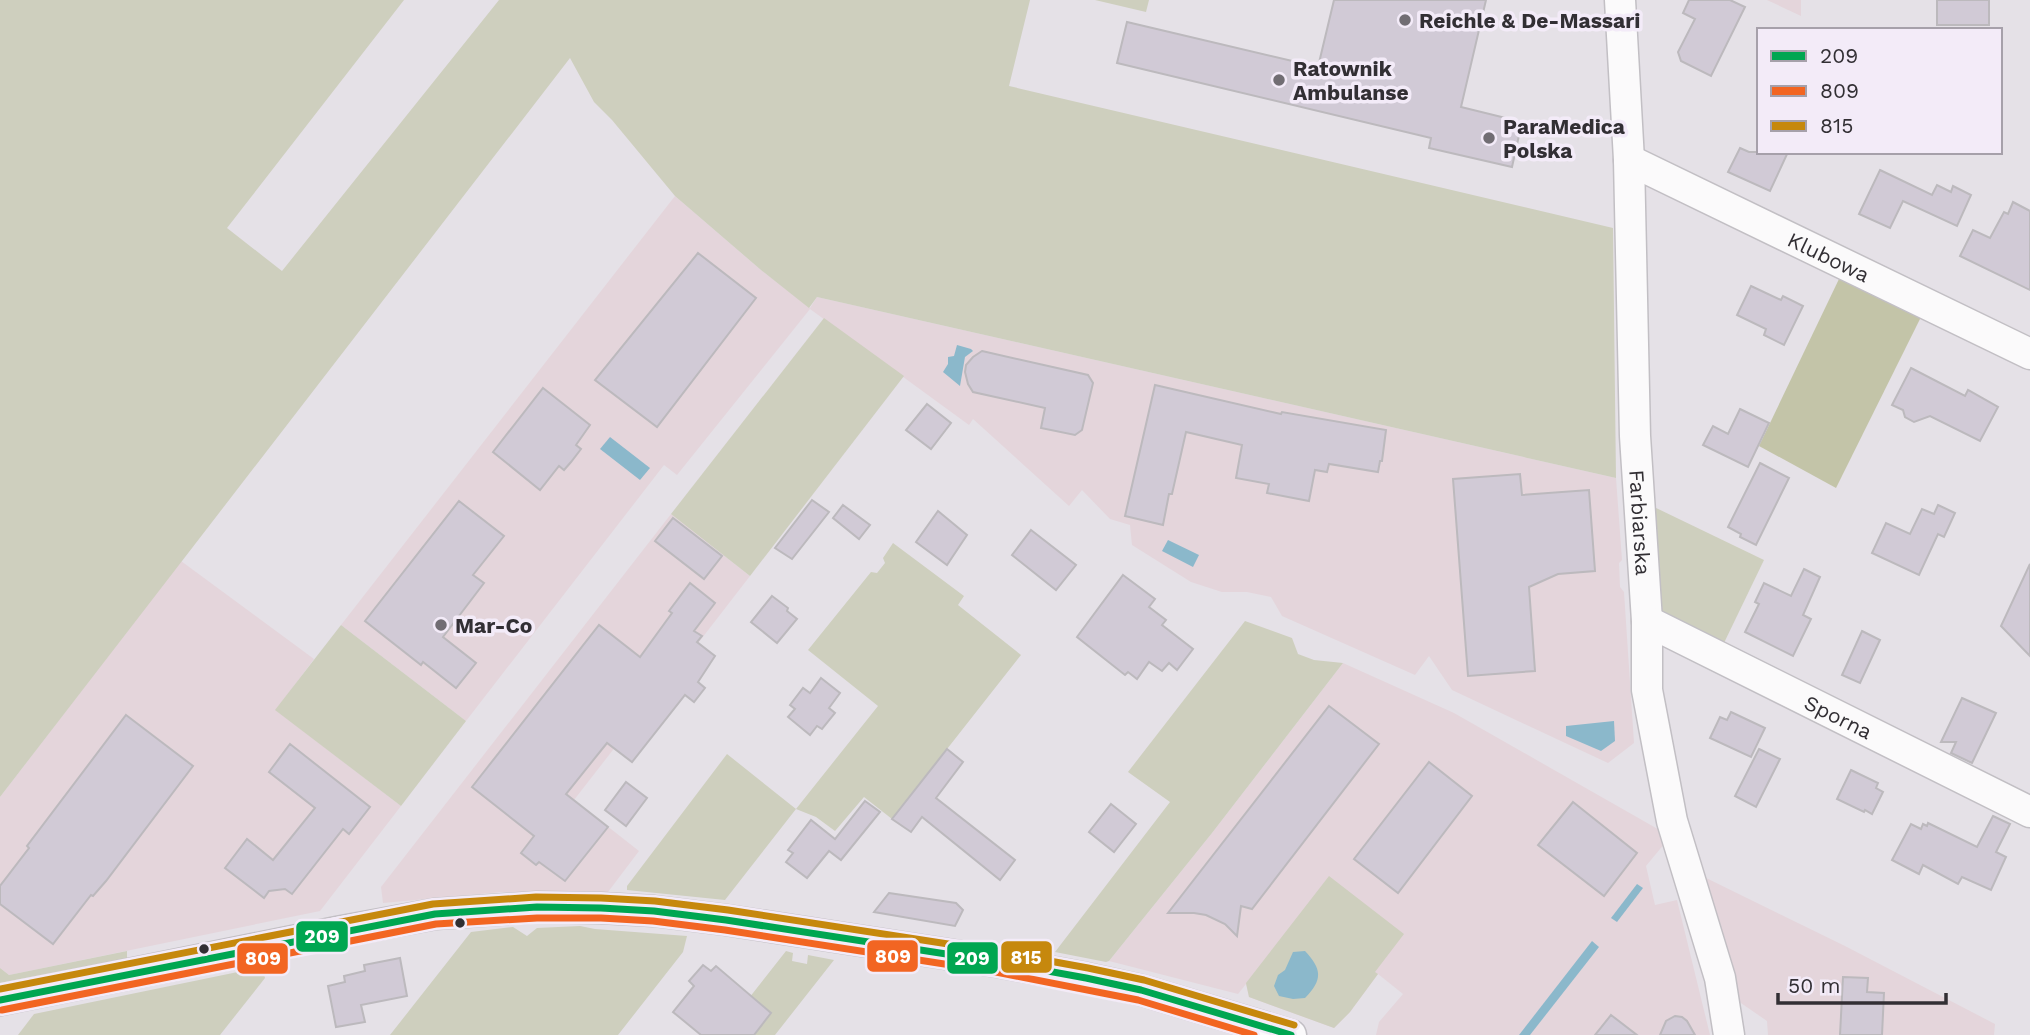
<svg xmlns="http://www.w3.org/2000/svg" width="2030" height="1035" viewBox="0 0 2030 1035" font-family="'Work Sans',sans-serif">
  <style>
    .industrial { fill: #e4d5db }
    .green { fill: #cecfbe }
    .forest { fill: #c3c4a8 }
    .water { fill: #8bb8cb }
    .building { fill: #d1cad6; stroke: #bcb9bd; stroke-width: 2 }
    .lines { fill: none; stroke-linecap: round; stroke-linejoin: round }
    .minor-casing { stroke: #c2bfc4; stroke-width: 33 }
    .minor { stroke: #fbfafb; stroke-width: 30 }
    .bus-1-casing { stroke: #f3ebf8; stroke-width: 12 }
    .bus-2-casing { stroke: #f3ebf8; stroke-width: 12 }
    .bus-3-casing { stroke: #f3ebf8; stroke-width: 12 }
    .bus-1 { stroke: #00a651; stroke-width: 7 }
    .bus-2 { stroke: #f26522; stroke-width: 7 }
    .bus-3 { stroke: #c6880d; stroke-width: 7 }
    .poi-dot { fill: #716d73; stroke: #f3ebf8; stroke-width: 2.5 }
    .bus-dot { fill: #322f34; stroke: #f3ebf8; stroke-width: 2.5 }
    .labels { text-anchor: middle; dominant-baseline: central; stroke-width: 7; stroke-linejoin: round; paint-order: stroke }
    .poi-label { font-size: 21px; font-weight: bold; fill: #322f34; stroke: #f3ebf8; text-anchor: start }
    .street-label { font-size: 21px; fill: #322f34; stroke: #f3ebf8 }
    .line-badge { stroke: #f3ebf8; stroke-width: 2.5 }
    .badge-label { font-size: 19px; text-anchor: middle; font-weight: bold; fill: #fff }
  </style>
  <rect width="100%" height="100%" fill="#e5e1e7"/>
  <g class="industrial">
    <polygon points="1767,0 1801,0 1801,16"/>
    <polygon points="675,196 761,270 810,308 817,297 1616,478 1622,560 1619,563 1620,587 1624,592 1634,743 1608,763 1452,690 1429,656 1415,675 1282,616 1271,597 1247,592 1222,592 1191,582 1132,545 1130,525 1110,519 1082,490 1069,506 973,419 969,425 810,309 677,475 664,465 466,721 341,625"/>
    <polygon points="671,514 750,576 668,682 665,683 574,800 639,851 608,892 502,892 383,903 381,887"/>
    <polygon points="181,561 314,659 276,710 401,806 320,911 9,975 0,968 0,797"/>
    <polygon points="1343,663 1454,713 1663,832 1665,843 1646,866 1655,905 1677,900 1710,1035 1376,1035 1379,1022 1403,994 1378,974 1350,1012 1334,1028 1249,997 1246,984 1238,994 1109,961 1212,833"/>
    <polygon points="1698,874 1845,946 1995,1024 1994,1035 1768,1035 1767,1021 1738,1001 1736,978"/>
  </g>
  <g class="green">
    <polygon points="0,0 404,0 227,228 282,271 499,0 1030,0 1009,86 1613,228 1616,478 817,297 809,308 761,270 675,196 612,120 594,102 570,58 0,797"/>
    <polygon points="1095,0 1149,0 1146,12"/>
    <polygon points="824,318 904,376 750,576 671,514"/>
    <polygon points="1652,506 1764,560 1723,645 1673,621 1659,610"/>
    <polygon points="893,543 964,596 958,605 1021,655 892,819 864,797 835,831 816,817 796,809 725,900 627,890 627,886 727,754 796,809 878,706 808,650 871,572 877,573 885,563 883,558"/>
    <polygon points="1245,621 1292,638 1298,654 1314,660 1343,663 1212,833 1109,961 1106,962 1055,952 1170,802 1128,772"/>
    <polygon points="341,625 466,721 401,806 275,710"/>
    <polygon points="1329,876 1404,934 1375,972 1378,974 1350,1012 1334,1028 1249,997 1246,983"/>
    <polygon points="580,926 595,929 687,936 683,952 618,1035 390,1035 471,932 513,927 527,936 537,928"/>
    <polygon points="127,951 127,958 0,983 0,968 9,975"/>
    <polygon points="786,951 793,953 792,961 807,964 808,955 834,960 775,1035 720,1035"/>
    <polygon points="262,967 265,978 220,1035 18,1035 34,1014"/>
  </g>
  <polygon class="forest" points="1839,279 1921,317 1836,488 1759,446"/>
  <g class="water">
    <polygon points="957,345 971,349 973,351 965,357 960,386 943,372 948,364 948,357 954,356"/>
    <polygon points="610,437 650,468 640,480 600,449"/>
    <polygon points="1168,540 1199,555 1193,567 1162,551"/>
    <polygon points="1614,721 1615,741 1601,751 1566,736 1566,726"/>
    <polygon points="1637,884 1643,888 1617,922 1611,918"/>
    <polygon points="1592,941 1599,947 1530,1035 1519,1035"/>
    <path d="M1305,951C1322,969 1323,980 1305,998L1293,999L1279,996L1274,986L1278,975L1285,970L1293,952Z"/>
  </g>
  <g class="building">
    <polygon points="1334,0 1486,0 1461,107 1522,122 1512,167 1429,148 1431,138 1117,63 1127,22 1318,67"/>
    <polygon points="1689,0 1730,0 1745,7 1711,76 1681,61 1678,52 1695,19 1683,13"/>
    <rect x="1937" y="0" width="52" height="25"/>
    <polygon points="1740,148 1749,152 1788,152 1770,191 1728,172"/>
    <polygon points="1880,170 1932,195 1937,185 1951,192 1953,186 1971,195 1957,226 1903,201 1890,228 1859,214"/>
    <polygon points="2013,202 2030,211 2030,290 1960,256 1973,230 1990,238 2004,212 2008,214"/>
    <polygon points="698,253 756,298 657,427 595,380"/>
    <polygon points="1751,286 1781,300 1783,296 1803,306 1784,345 1764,335 1766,329 1737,315"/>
    <polygon points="982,351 1088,375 1093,383 1082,430 1075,435 1041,428 1045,408 973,392 968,384 965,372 966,365 973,357"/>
    <polygon points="1911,368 1965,396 1968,390 1998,407 1980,441 1930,416 1914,422 1905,417 1903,410 1892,405"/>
    <polygon points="1155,385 1281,414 1282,412 1386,430 1382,461 1380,461 1378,472 1329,464 1327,472 1315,470 1309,501 1267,493 1269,484 1236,478 1242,445 1186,432 1172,494 1169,494 1163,525 1125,516"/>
    <polygon points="543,388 590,425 576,445 581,449 571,462 564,470 559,466 540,490 493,452"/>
    <polygon points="927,404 951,423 931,449 906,430"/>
    <polygon points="1740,409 1769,423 1748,467 1703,445 1713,426 1728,434"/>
    <polygon points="1760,463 1789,478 1756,545 1740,537 1741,534 1728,527"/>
    <polygon points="1520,474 1522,495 1589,490 1595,571 1558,574 1529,587 1535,671 1468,676 1453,479"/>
    <polygon points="812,500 829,512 792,559 775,548"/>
    <polygon points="459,501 504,536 473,575 484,583 443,637 476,663 456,688 423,662 421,665 365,621"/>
    <polygon points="843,505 870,525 859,539 833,518"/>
    <polygon points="1938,505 1955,513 1944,537 1938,534 1919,575 1872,553 1886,523 1910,534 1922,509 1934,514"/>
    <polygon points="938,511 967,535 947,565 916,542"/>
    <polygon points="673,518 722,556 704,579 655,541"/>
    <polygon points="1031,530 1076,565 1056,590 1012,555"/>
    <polygon points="2030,564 2030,656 2001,626"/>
    <polygon points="1804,569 1820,577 1803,615 1811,619 1793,656 1745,632 1759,604 1755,602 1764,583 1791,596"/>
    <polygon points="1123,575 1155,599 1149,607 1166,620 1162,625 1193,649 1177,670 1169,663 1162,671 1149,662 1137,679 1128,672 1125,675 1077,637"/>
    <polygon points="690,583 715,603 694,631 702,636 697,642 715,656 698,682 705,688 694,702 685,695 632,762 607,743 566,794 608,827 565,881 539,862 536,865 521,853 534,836 472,787 599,625 640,657 672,613 669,611"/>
    <polygon points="772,596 788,608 787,611 797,619 777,643 751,622"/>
    <polygon points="1862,631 1880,640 1860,683 1842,675"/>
    <polygon points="821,678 840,693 829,708 835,713 822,729 817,726 810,735 788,717 795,709 790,705 803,688 810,693"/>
    <polygon points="1962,698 1996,713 1972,763 1951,753 1956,742 1941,742"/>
    <polygon points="1329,706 1379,744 1252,909 1241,906 1237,936 1225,924 1206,915 1194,913 1168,913"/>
    <polygon points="1731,712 1765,728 1751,757 1710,738 1720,717 1727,720"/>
    <polygon points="126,715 193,766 106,881 93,896 91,895 53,944 0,904 0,886 29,848 27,846"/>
    <polygon points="290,744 370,807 349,834 343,829 292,894 285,889 269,891 264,898 225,868 247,839 273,860 315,808 269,772"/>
    <polygon points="947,749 963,762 936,798 1015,860 1000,880 922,817 911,832 892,819"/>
    <polygon points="1759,749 1780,759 1756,807 1735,796"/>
    <polygon points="1429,762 1472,796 1398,893 1354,859"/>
    <polygon points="1851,770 1878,783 1876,788 1883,792 1872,814 1865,810 1864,812 1837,799"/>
    <polygon points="626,782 647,798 626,826 605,810"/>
    <polygon points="865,801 880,812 841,860 829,851 807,878 786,862 793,853 788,850 811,820 835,839"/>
    <polygon points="1573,802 1637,853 1604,896 1538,845"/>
    <polygon points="1111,804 1136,824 1114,852 1089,832"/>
    <polygon points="1993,816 2010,824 1996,852 2006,857 1991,890 1962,877 1958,884 1923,865 1919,874 1892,860 1911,824 1921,829 1923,824 1927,826 1928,823 1977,847"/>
    <polygon points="889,893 956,903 963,910 955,926 874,912"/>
    <polygon points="400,958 407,996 361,1005 365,1022 336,1027 328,986 345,982 344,976 365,971 364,965"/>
    <polygon points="703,965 711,971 716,966 771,1013 754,1035 701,1035 673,1012 694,986 689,981"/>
    <polygon points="1843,977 1868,978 1867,992 1884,993 1882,1035 1840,1035"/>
    <polygon points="1611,1015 1637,1035 1595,1035"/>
    <polygon points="1675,1016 1682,1017 1687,1021 1695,1035 1660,1035 1666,1021"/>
  </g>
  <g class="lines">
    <g class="minor-casing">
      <g id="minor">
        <path id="s1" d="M1620,0L1629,160L1635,436L1647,621V690L1672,821L1720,978L1729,1035"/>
        <path id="s2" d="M1629,160L2030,354"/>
        <path id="s3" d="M1647,621L2030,812"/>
        <polyline points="0,1000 337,932 435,914 537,907 601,908 654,911 726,920 998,962 1086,978 1141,990 1291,1035"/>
      </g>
    </g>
    <use href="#minor" class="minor"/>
    <g class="bus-1-casing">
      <polyline id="bus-1" points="0,1000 435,914 537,907 601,908 654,911 726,920 998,962 1086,978 1141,990 1291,1035"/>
    </g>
    <g class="bus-2-casing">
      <polyline id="bus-2" points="2,1010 436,924 537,918 601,918 653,921 725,930 996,972 1138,1000 1254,1035"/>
    </g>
    <g class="bus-3-casing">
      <polyline id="bus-3" points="0,989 433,904 536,897 601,898 655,901 728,910 1000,952 1088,968 1144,980 1294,1025"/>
    </g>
    <use href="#bus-1" class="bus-1"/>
    <use href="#bus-2" class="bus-2"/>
    <use href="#bus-3" class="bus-3"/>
  </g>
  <g class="poi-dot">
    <circle cx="1405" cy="20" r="7"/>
    <circle cx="1279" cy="80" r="7"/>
    <circle cx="1489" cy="138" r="7"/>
    <circle cx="441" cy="625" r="7"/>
  </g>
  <g class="bus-dot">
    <circle cx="460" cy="923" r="6"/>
    <circle cx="204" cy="949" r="6"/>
  </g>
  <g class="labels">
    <g class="poi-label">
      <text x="1419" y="20">Reichle &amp; De-Massari</text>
      <text x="1293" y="68">Ratownik<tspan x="1293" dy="24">Ambulanse</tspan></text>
      <text x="1503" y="126">ParaMedica<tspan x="1503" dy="24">Polska</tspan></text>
      <text x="455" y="625">Mar-Co</text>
    </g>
    <g class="street-label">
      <text stroke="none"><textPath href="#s2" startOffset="222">Klubowa</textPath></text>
      <text stroke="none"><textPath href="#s1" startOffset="523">Farbiarska</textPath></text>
      <text stroke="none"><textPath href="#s3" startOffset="214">Sporna</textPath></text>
    </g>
  </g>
  <g class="line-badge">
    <rect x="295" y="920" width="54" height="33" rx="7" fill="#00a651"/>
    <rect x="866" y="939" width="53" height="34" rx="7" fill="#f26522"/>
    <rect x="1000" y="940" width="53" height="34" rx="7" fill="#c6880d"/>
    <rect x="946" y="941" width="53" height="34" rx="7" fill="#00a651"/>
    <rect x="236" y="942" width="53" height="33" rx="7" fill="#f26522"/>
  </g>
  <g class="badge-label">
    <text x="322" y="943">209</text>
    <text x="893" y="963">809</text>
    <text x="1026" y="964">815</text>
    <text x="972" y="965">209</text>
    <text x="263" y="965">809</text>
  </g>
  <rect x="1757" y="28" width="245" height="126" fill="#f3ebf8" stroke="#a6a0aa" stroke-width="2"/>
  <rect x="1771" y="51" width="35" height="10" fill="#00a651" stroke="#a6a0aa" stroke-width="2"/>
  <text x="1820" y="63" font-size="21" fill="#322f34">209</text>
  <rect x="1771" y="86" width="35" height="10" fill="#f26522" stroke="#a6a0aa" stroke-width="2"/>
  <text x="1820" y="98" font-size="21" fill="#322f34">809</text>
  <rect x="1771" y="121" width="35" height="10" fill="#c6880d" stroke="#a6a0aa" stroke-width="2"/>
  <text x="1820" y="133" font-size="21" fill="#322f34">815</text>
  <path d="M1778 993v10h168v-10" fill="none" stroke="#322f34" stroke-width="3.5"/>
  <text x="1788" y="993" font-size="21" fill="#322f34" stroke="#f3ebf8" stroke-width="5" paint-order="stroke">50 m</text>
</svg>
